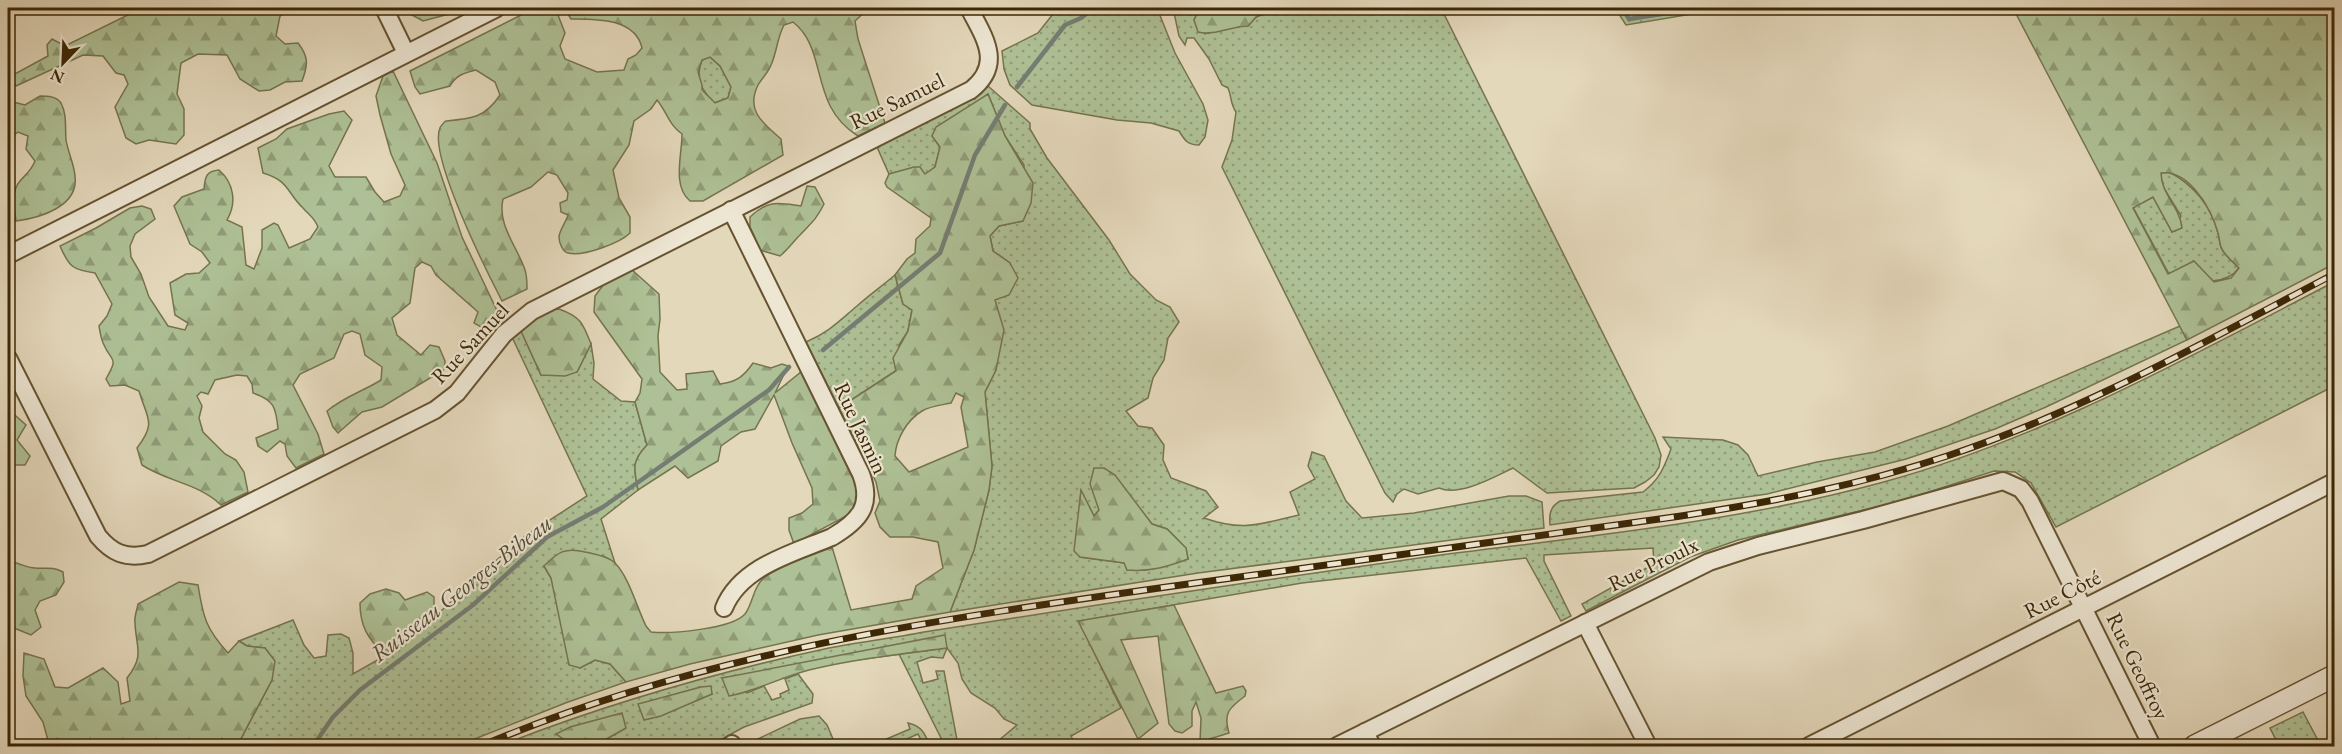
<svg xmlns="http://www.w3.org/2000/svg" width="2342" height="754" viewBox="0 0 2342 754" font-family="'EB Garamond',serif">
  <style>
    .grass { fill: url(#grass-dots); stroke: #75744d; stroke-width: 1.5; fill-rule: evenodd }
    .forest { fill: url(#forest-firs); stroke: #75744d; stroke-width: 1.5; fill-rule: evenodd }
    .lines { fill: none; stroke-linecap: round; stroke-linejoin: round }
    .stream { stroke: #757d73; stroke-width: 4.5 }
    .minor-casing { stroke: #665332; stroke-width: 20 }
    .tertiary-casing { stroke: #665332; stroke-width: 24 }
    .minor { stroke: #ede6d3; stroke-width: 16 }
    .tertiary { stroke: #ede6d3; stroke-width: 21 }
    .rail-casing { stroke: #3c2705; stroke-width: 7 }
    .rail { stroke: #ede6d3; stroke-width: 4.5; stroke-dasharray: 14; stroke-linecap: butt }
    .labels { text-anchor: middle; dominant-baseline: central; stroke-width: 4.5; stroke-linejoin: round; paint-order: stroke }
    .street-label { font-size: 22px; fill: #3c2705; stroke: #ede6d3 }
    .water-label { font-size: 24px; font-style: italic; fill: #544b33; stroke: #ede6d3 }
  </style>
  <defs>
    <pattern id="grass-dots" width="8" height="8" patternUnits="userSpaceOnUse" patternTransform="scale(1.5)"><rect width="8" height="8" fill="#aec095"/><path d="M2 2h.1M6 6h.1" fill="none" stroke="#8f9c78" stroke-width="1.8" stroke-linecap="round"/></pattern>
    <pattern id="forest-firs" width="22" height="20" patternUnits="userSpaceOnUse" patternTransform="scale(1.5)"><rect width="22" height="20" fill="#aec095"/><path d="M5 1l3.5 6h-7zM16 11l3.5 6h-7z" fill="#8f9c78"/></pattern>
  </defs>
  <rect width="100%" height="100%" fill="#e4d8bb"/>
  <filter id="stains"><feTurbulence type="fractalNoise" baseFrequency=".00333" numOctaves="4"/><feColorMatrix values="0 0 0 0 .2 0 0 0 0 .09 0 0 0 0 .02 0 0 0 .5 -.17"/></filter>
  <radialGradient id="worn" r=".72"><stop offset=".6" stop-color="#630" stop-opacity="0"/><stop offset="1" stop-color="#630" stop-opacity=".3"/></radialGradient>
  <g class="grass">
    <path d="M1074,8H1157L1175,53L1203,104L1208,120L1205,137L1199,145C1188,145 1185,141 1179,131L1151,123L1117,120L1032,105L1010,85L1004,69L1002,51L1038,33L1053,14Z"/>
    <path d="M1173,8H1200L1194,20L1205,34L1234,26H1248L1256,17L1278,8H1441L1655,438L1661,455L1659,467L1654,475L1645,482L1634,488L1547,493L1513,468C1494,477 1459,497 1439,488L1418,494L1404,489L1397,494L1393,502L1385,493L1222,167L1232,140L1236,112C1230,104 1232,97 1228,88L1222,85L1209,59L1194,38H1187L1185,45L1179,36Z"/>
    <polygon points="1615,8 1728,8 1626,25"/>
    <path d="M710,57L720,66L731,87L728,98L714,103C701,89 695,79 702,60Z"/>
    <path d="M988,86L1030,123V129L1047,158L1109,240L1130,274L1156,300L1170,307L1179,322L1168,338L1164,360L1153,378L1148,398L1126,411L1138,426L1152,428L1164,445L1163,460L1171,478L1206,491L1218,507L1204,518C1244,532 1259,524 1299,515L1290,492L1315,479L1308,466L1312,452L1324,456L1346,501L1362,518L1414,513L1509,496H1526L1542,502L1544,528L1198,573L950,612L974,550L989,490L992,466L985,392L996,370L995,300L1010,263L993,251L990,236L999,226L1023,221L1024,165L1005,136L988,94L932,136L940,147L935,167L925,175L901,171L889,174L877,147L981,93ZM1081,491L1094,516L1099,510L1096,498L1139,508L1152,524L1167,529L1186,548L1188,559C1167,565 1149,572 1127,570L1125,563L1080,557L1079,513Z"/>
    <path d="M2169,172C2193,184 2211,206 2218,233C2220,239 2219,246 2223,251C2227,257 2234,263 2239,268C2222,290 2193,278 2169,274L2133,207L2153,197L2172,232L2181,216L2162,185L2161,173Z"/>
    <path d="M895,275L903,304L912,310L908,331L899,345L897,370L839,408L806,342C829,332 838,322 857,306C869,295 882,286 895,275Z"/>
    <path d="M2334,282V386L2056,527L2031,483L2015,472L1994,471L1901,501L1738,540L1690,557L1586,611L1582,604L1654,564L1653,548L1544,555V561L1571,616L1561,621L1526,558L1302,583L1079,621L1121,708L1071,736L1076,746H992L1017,725L1004,719L995,708L971,693L962,679L958,663L947,648L943,658L931,657L917,662L923,683L938,679L936,671H944L958,745L945,746L899,654L946,648L722,678L747,693L764,686L772,700L781,697L780,694L789,690L785,679L798,674L813,694L812,703L744,727L720,740L723,746H594L626,728L557,734L574,746H499C606,704 717,672 829,648C861,642 893,638 924,632C984,623 1044,613 1104,604C1211,588 1319,572 1426,557C1578,537 1732,523 1880,483C2040,440 2187,358 2334,282ZM701,687L712,694L688,704L638,705Z"/>
    <path d="M2180,326L2187,340L2046,407L1995,429L1906,459L1767,494L1550,525C1549,514 1550,507 1560,501L1643,492C1659,480 1664,468 1671,449L1663,437L1723,440L1738,445L1748,455L1758,476L1817,462L1875,452L1948,426Z"/>
    <path d="M521,331L541,375L577,372L591,344L594,363L593,379L621,401L635,402L647,445C631,462 634,468 638,490L601,519L615,563L603,556L544,566L551,578L580,668L595,660L610,664L626,682L568,702L457,746H237L272,680L265,648L247,646L239,641L293,620L304,645L314,658L326,656L328,635L341,634L349,638L353,653V674L404,645L492,564L525,536L587,496L512,337Z"/>
    <polygon points="2303,712 2321,746 2279,746 2270,728"/>
    <polygon points="819,716 827,725 836,746 827,746 824,741 810,746 743,746 800,719"/>
    <path d="M908,723C922,726 925,734 930,746H924L918,734L891,746H870L910,729Z"/>
  </g>
  <g class="forest">
    <path d="M142,8H293L280,16L276,36L285,44L298,43C309,57 308,65 302,81L285,82L270,90L259,91L240,79L227,55L198,54L181,63L177,94L184,109V135L176,144L149,140L136,144L126,138L115,107L128,84L124,75L116,73L103,56L83,55L16,86L11,76L48,56L47,45L52,39L65,46Z"/>
    <polygon points="406,8 462,8 449,14 423,21 410,14"/>
    <path d="M535,8H553L556,10L565,33L560,46L565,59L597,72L624,70L628,59L636,55L642,48C635,18 596,19 571,19L564,8H869L855,21L858,39L885,123L858,136C808,105 829,50 793,22L784,25C777,38 777,52 771,65C768,73 762,78 758,85C745,111 764,124 781,139L783,155L703,201H690C672,186 682,156 682,134C669,125 667,112 657,100L651,109L634,121L629,145L613,170L619,198L630,217V233C620,243 583,257 568,253C563,252 559,243 559,237C559,231 566,222 568,215L561,212L560,203L567,200L568,193L557,175L548,172L531,187L503,199C497,225 517,246 525,270C527,276 527,283 527,289L502,301C487,272 428,155 440,128C440,127 445,121 446,121C471,119 485,118 500,95L495,82L476,70C464,73 456,75 450,86L420,94L415,87L410,71ZM710,57L720,66L731,87L728,98L715,103L702,90V85L698,72L702,60Z"/>
    <path d="M1200,8H1278L1256,17L1248,26C1232,26 1214,36 1198,32L1194,20Z"/>
    <path d="M2013,8H2334V264L2187,340ZM2161,173C2189,169 2212,210 2218,233C2220,239 2219,246 2223,251C2227,257 2234,263 2239,268L2231,278L2214,282L2194,261L2168,274L2133,208L2153,197L2172,232L2182,228C2180,207 2161,194 2161,173Z"/>
    <path d="M393,71L437,163L462,237L501,319L481,327L474,323L478,312L436,275L431,266L422,262L415,268L410,303L392,318L397,335L421,355L430,345L439,347L445,361V369L382,407L362,412L338,433L333,427L327,411C347,395 362,392 381,380L382,367L365,355L360,334L352,331L344,334L334,358L300,374L293,385L318,434L324,454L296,468L287,456L285,444L280,441L267,452L258,446L256,438L278,429C276,407 274,400 253,393L252,384L247,376L237,375L215,380L208,394L201,392L197,396L202,406L199,418L203,432L225,454L236,460L244,472L248,492L221,505C198,483 168,482 142,465L137,448C157,422 147,419 139,391L125,385L110,386L106,379C119,356 112,363 104,345C101,339 100,332 99,326L107,316L112,304L95,273C73,270 69,267 60,246L96,228L130,208L142,206L151,209L155,219L135,234L130,246L131,257L141,274L149,297L168,326L185,330L188,323L175,315L170,283L186,274L199,273L210,263L202,252L190,244L174,206L182,197L204,189C205,177 206,171 219,170C234,183 237,203 227,220L242,227L246,265L254,269L262,248V230L274,223L278,225L289,248L310,239L318,227C314,217 310,216 303,208C286,192 290,181 263,173L258,148L276,139L287,129L329,114L344,111L352,120L329,166L335,177H366L375,192L384,202L400,196L405,185L391,154L380,115L376,96L383,76Z"/>
    <path d="M988,94L1005,136L1033,183L1031,203L1023,221L999,226L990,236L993,251L1010,263L1018,278L1009,295L995,300L1004,330L996,370L985,392L992,466L989,490L974,550L950,612L818,635L690,664L626,682L610,664L595,660L580,668L569,665L551,578L544,566C558,552 565,547 585,552C594,554 608,556 615,563C629,577 637,608 646,626L651,632C670,634 732,629 745,614C753,604 753,586 765,577C784,563 810,556 832,547L851,610L912,599L916,586L943,568L938,542L913,537H890L880,527L875,513L880,501L876,482L839,408L896,371L893,358L908,331L912,310L903,304L895,275L907,259L915,253L916,239L930,226L931,218L887,187L885,183L889,174L914,167H920L925,174L935,167L940,147L932,136L936,127ZM956,393L964,397L961,407L968,447L909,472L895,456C896,439 907,420 922,411C930,406 942,405 951,403Z"/>
    <path d="M40,96C48,96 56,96 61,103C67,114 65,128 66,140C68,152 74,164 75,176C79,207 39,218 16,221C14,208 11,191 20,181C27,173 31,171 35,161L26,149L28,136L18,132L8,140V99L9,101L25,105Z"/>
    <path d="M807,186L815,187L824,204C816,220 811,223 800,235C793,242 788,249 780,256L760,250L750,227V217C769,199 779,203 801,206Z"/>
    <path d="M631,269L659,294L660,319L658,336L660,372L677,390L687,389L686,374L713,371L720,384C737,382 744,376 753,363L771,368L782,364L788,366L775,393L801,372L857,486L858,502L850,514L794,544L789,530V518L802,513L813,504L812,488L792,443L774,395L755,429L741,432L721,446L718,461L688,478L675,466L638,490C634,468 631,462 647,445L635,402L640,393L642,379L594,312L595,296L604,284Z"/>
    <path d="M559,309C581,317 583,323 591,344L577,372L565,376L541,375L521,331C532,319 541,310 559,309Z"/>
    <polygon points="8,409 26,425 17,440 30,456 25,465 12,465 8,456"/>
    <path d="M1094,468H1104L1115,475L1152,524L1167,529L1186,548L1188,559C1167,567 1149,572 1127,570L1124,563L1080,557L1074,551L1081,490L1094,516L1099,510L1090,484Z"/>
    <path d="M8,561C18,562 26,568 35,568C47,569 52,566 63,572L64,582L56,595L40,601L35,610L41,627L31,635L14,628L8,623Z"/>
    <path d="M179,582L198,585C203,617 206,629 228,653L239,641L247,646L265,648L275,661L272,680L237,746H47L49,744L43,722L26,696L23,676L24,653L44,659L55,687L68,688L103,668L118,682L121,704L130,701L127,678C145,655 136,648 135,623C134,617 137,610 138,604Z"/>
    <path d="M386,589L399,593L405,600L427,592L434,597V607L401,636L393,649L385,654C367,639 360,625 360,603L370,594Z"/>
    <path d="M1174,605L1216,693L1243,686L1246,691L1245,696C1229,708 1223,713 1229,733L1200,742L1201,718L1196,702L1192,711V726L1182,733L1175,731L1169,724L1158,636L1121,640L1158,723L1138,739L1078,621Z"/>
    <path d="M945,635L947,648C901,654 854,659 809,670C781,677 757,691 729,696L722,678Z"/>
    <polygon points="711,686 712,694 661,716 644,720 638,704 701,687"/>
    <polygon points="622,713 626,728 594,746 574,746 556,734 570,727"/>
  </g>
  <g class="lines">
    <g class="stream">
      <polyline points="1188,8 1229,11 1248,8"/>
      <polyline points="1622,8 1629,19 1701,8"/>
      <polyline points="1017,87 1065,25 1081,18 1094,8"/>
      <polyline points="823,350 940,253 975,155 1005,105"/>
      <polyline points="313,746 333,717 360,690 473,605 547,537 603,507 769,390 789,367"/>
    </g>
    <g class="minor-casing">
      <g id="minor">
        <polyline points="384,8 406,53"/>
        <polyline points="8,255 497,8"/>
        <path d="M8,358L98,536C112,553 126,559 148,554L435,410L457,393L504,334L532,311L971,90C1004,64 984,37 969,8"/>
        <path d="M724,608C741,566 794,553 832,537C859,521 873,506 861,474L731,210"/>
        <polyline points="1585,623 1648,746"/>
        <polyline points="1365,732 1372,746"/>
        <polyline points="732,744 733,746"/>
        <polyline points="1337,746 1709,562 1758,546 1863,520 2003,481 2021,489 2030,501 2152,746"/>
        <polyline points="1809,746 2334,482"/>
      </g>
    </g>
    <g class="tertiary-casing">
      <polyline id="tertiary" points="2195,746 2334,676"/>
    </g>
    <use href="#minor" class="minor"/>
    <use href="#tertiary" class="tertiary"/>
    <g class="rail-casing">
      <path id="rail" d="M481,746C703,652 944,618 1181,585C1348,562 1514,539 1681,516C1771,502 1860,485 1947,456C2083,411 2208,340 2334,274"/>
    </g>
    <use href="#rail" class="rail"/>
  </g>
  <g class="labels">
    <g class="street-label">
      <text transform="translate(897 101) rotate(-26)">Rue Samuel</text>
      <text transform="translate(470 343) rotate(-47)">Rue Samuel</text>
      <text transform="translate(861 428) rotate(65)">Rue Jasmin</text>
      <text transform="translate(1653 564) rotate(-26)">Rue Proulx</text>
      <text transform="translate(2062 594) rotate(-27)">Rue Côté</text>
      <text transform="translate(2138 666) rotate(64)">Rue Geoffroy</text>
    </g>
    <g class="water-label">
      <text transform="translate(461 588) rotate(-38)">Ruisseau Georges-Bibeau</text>
    </g>
  </g>
  <rect width="2342" height="754" fill="none" stroke="#e4d8bb" stroke-width="30"/>
  <rect x="9" y="9" width="2324" height="736" fill="none" stroke="#3c2705" stroke-width="3"/>
  <rect x="15" y="15" width="2312" height="724" fill="none" stroke="#3c2705" stroke-width="1.5"/>
  <g transform="translate(63 63) rotate(203)" stroke="#ede6d3" stroke-width="4.5" paint-order="stroke">
  <path d="M0-4.5L10 22L0 15L-10 22Z" fill="#3c2705"/>
  <text y="-9" font-size="16" font-weight="bold" text-anchor="middle" fill="#3c2705">N</text>
  </g>
  <rect width="100%" height="100%" filter="url(#stains)"/>
  <rect width="100%" height="100%" fill="url(#worn)"/>
</svg>
